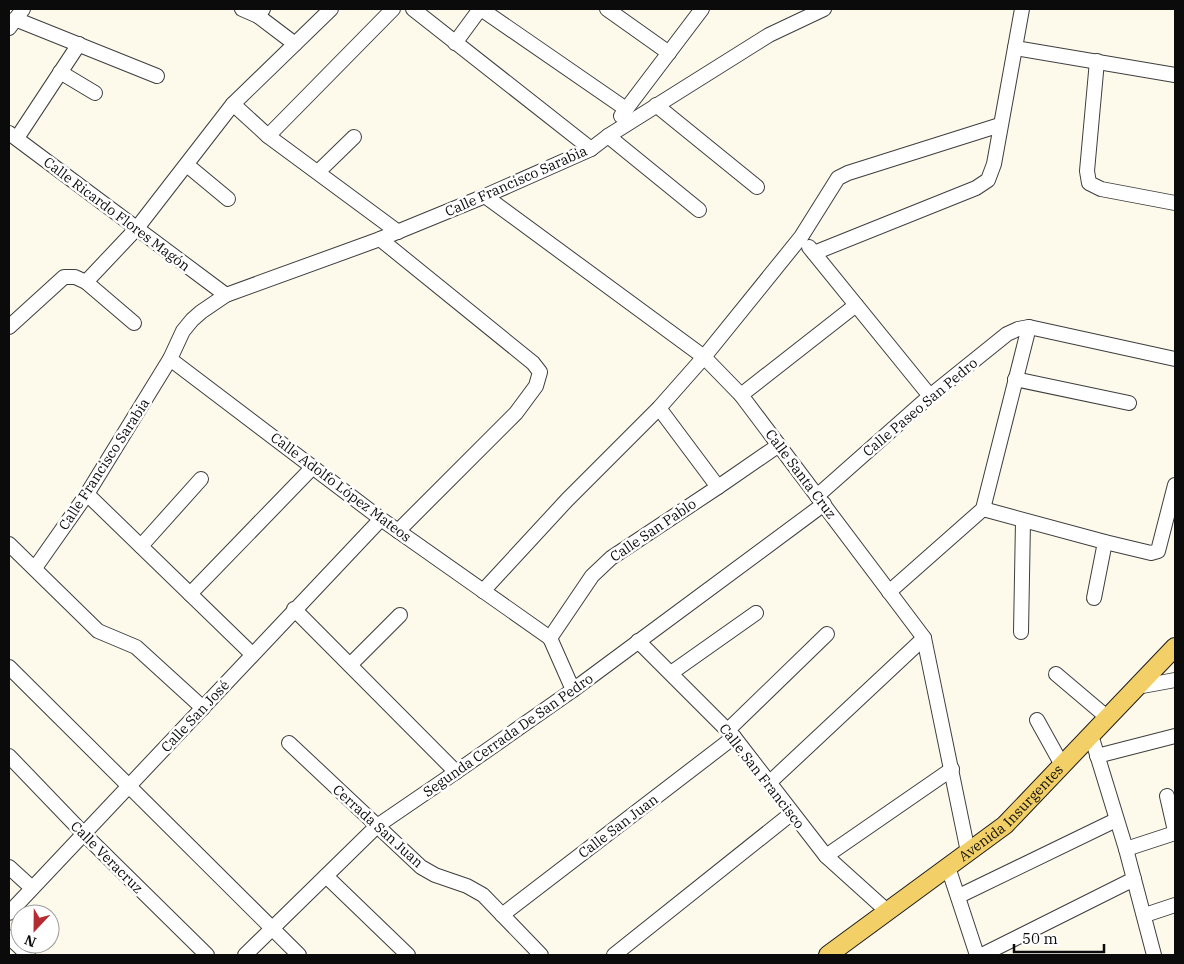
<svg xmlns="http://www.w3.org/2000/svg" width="1184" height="964" viewBox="0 0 1184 964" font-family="'IBM Plex Serif',serif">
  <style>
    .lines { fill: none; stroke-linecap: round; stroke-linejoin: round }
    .minor-casing { stroke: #3e3e3e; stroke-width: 16 }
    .major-casing { stroke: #1c1c1c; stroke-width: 20 }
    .minor { stroke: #fff; stroke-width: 14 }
    .major { stroke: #f2d067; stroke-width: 18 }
    .labels { text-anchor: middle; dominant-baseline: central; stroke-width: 5; stroke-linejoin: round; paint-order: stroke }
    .street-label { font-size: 14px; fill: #0b0b0b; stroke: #fff }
  </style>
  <rect width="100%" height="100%" fill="#fefaeb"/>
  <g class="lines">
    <g class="minor-casing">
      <g id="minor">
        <polyline points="242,9 258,16 263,9"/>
        <polyline points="413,9 591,149"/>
        <polyline points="481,9 626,109"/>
        <polyline points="607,9 669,53"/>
        <polyline points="258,16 295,44"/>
        <polyline points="15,19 157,76"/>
        <polyline points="9,28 23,9"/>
        <polyline points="455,43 480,9"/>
        <polyline points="1015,48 1175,75"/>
        <polyline points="1097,61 1087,171 1089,183 1101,189 1175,203"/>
        <polyline points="60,72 95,93"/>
        <polyline points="233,104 268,136 398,232"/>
        <polyline points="656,105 757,187"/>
        <polyline points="621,116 702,9"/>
        <polyline points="9,133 226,295"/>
        <polyline points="268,136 393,9"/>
        <polyline points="608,136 699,210"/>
        <polyline points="17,138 79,44"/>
        <polyline points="187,165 228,199"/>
        <polyline points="318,172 354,137"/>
        <polyline points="485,196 704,357 741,395 924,638 968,852"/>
        <polyline points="380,239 533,363 540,372 536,386 516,413 398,531"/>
        <polyline points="809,247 930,396"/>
        <polyline points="814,253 976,188 988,180 994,164 1022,9"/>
        <polyline points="86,282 137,228 233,104 331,9"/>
        <polyline points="9,327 64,277 75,277 86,282 134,323"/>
        <polyline points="170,359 381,519 550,638"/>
        <polyline points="1015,379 1129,403"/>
        <polyline points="741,395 856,305"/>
        <polyline points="659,408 718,487"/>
        <polyline points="87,494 252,654"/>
        <polyline points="817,496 930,396 1007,334 1018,329 1029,327 1175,359"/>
        <polyline points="983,509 1105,542 1151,553 1158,551 1175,485"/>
        <polyline points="9,544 98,631 136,647 203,708"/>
        <polyline points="141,546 201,479"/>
        <polyline points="35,568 87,494 170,359 183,331 192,320 201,312 226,295 380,239 485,196 591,149 608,136 769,35 824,9"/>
        <polyline points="483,591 567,500 659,408 704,357 801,237 838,178 848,173 1000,125"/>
        <polyline points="889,592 983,509 1029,327"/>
        <polyline points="190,594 313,467"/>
        <polyline points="1094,598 1105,542"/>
        <polyline points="294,609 456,772"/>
        <polyline points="1021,632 1023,521"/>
        <polyline points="550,638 592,576 611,558 718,487 779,445"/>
        <polyline points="550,638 573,690"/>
        <polyline points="638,641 734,737 826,856 887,911"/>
        <polyline points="350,665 400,615"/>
        <polyline points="9,667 299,955"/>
        <polyline points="671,673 756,613"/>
        <polyline points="1056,674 1108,718"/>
        <polyline points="1137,687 1175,680"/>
        <polyline points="1037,720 1062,765"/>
        <polyline points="728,730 827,634"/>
        <polyline points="1091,735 1126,849 1154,955"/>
        <polyline points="289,743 421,867 435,875 467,886 483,895 541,955"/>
        <polyline points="9,756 83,833 207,955"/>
        <polyline points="1097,756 1175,736"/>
        <polyline points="769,783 924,638"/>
        <polyline points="1167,796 1175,831"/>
        <polyline points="1126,849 1175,833"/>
        <polyline points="826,856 952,769"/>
        <polyline points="9,867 32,888"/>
        <polyline points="948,867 977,955"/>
        <polyline points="326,876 408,955"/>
        <polyline points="959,896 1116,820"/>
        <polyline points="9,913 381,519"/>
        <polyline points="502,915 734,737"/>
        <polyline points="1145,915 1175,905"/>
        <polyline points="9,937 28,955"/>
        <polyline points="245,955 377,826 456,772 573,690 824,504"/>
        <polyline points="614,955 792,813"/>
        <polyline points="982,955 1134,879"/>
      </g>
    </g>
    <g class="major-casing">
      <g id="major">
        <path id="s1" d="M828,955L1005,825L1175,647"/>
      </g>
    </g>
    <use href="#minor" class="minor"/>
    <use href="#major" class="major"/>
  </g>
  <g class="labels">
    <g class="street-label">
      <text transform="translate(516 181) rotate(-24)">Calle Francisco Sarabia</text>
      <text transform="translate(117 214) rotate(37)">Calle Ricardo Flores Magón</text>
      <text transform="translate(920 407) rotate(-40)">Calle Paseo San Pedro</text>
      <text transform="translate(104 464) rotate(-57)">Calle Francisco Sarabia</text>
      <text transform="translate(801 474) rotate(53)">Calle Santa Cruz</text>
      <text transform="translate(341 487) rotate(37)">Calle Adolfo López Mateos</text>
      <text transform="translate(653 530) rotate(-34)">Calle San Pablo</text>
      <text transform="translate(195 716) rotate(-47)">Calle San José</text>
      <text transform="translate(508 735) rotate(-35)">Segunda Cerrada De San Pedro</text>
      <text transform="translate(762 776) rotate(52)">Calle San Francisco</text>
      <text stroke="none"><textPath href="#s1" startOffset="232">Avenida Insurgentes</textPath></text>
      <text transform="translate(378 826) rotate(42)">Cerrada San Juan</text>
      <text transform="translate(618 826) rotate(-37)">Calle San Juan</text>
      <text transform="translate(107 857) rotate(45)">Calle Veracruz</text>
    </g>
  </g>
  <rect width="1184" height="964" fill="none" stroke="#0b0b0b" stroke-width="20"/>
  <g transform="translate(35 929) rotate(202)"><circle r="24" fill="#ffffff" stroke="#9d9d9d"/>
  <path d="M0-4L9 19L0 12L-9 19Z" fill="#b42b31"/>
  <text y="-8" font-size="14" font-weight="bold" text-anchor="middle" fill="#0b0b0b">N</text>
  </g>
  <path d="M1014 944v8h90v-8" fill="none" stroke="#0b0b0b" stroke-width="2.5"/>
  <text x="1022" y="944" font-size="15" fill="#0b0b0b" stroke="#ffffff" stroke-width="4" paint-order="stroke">50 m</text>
</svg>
